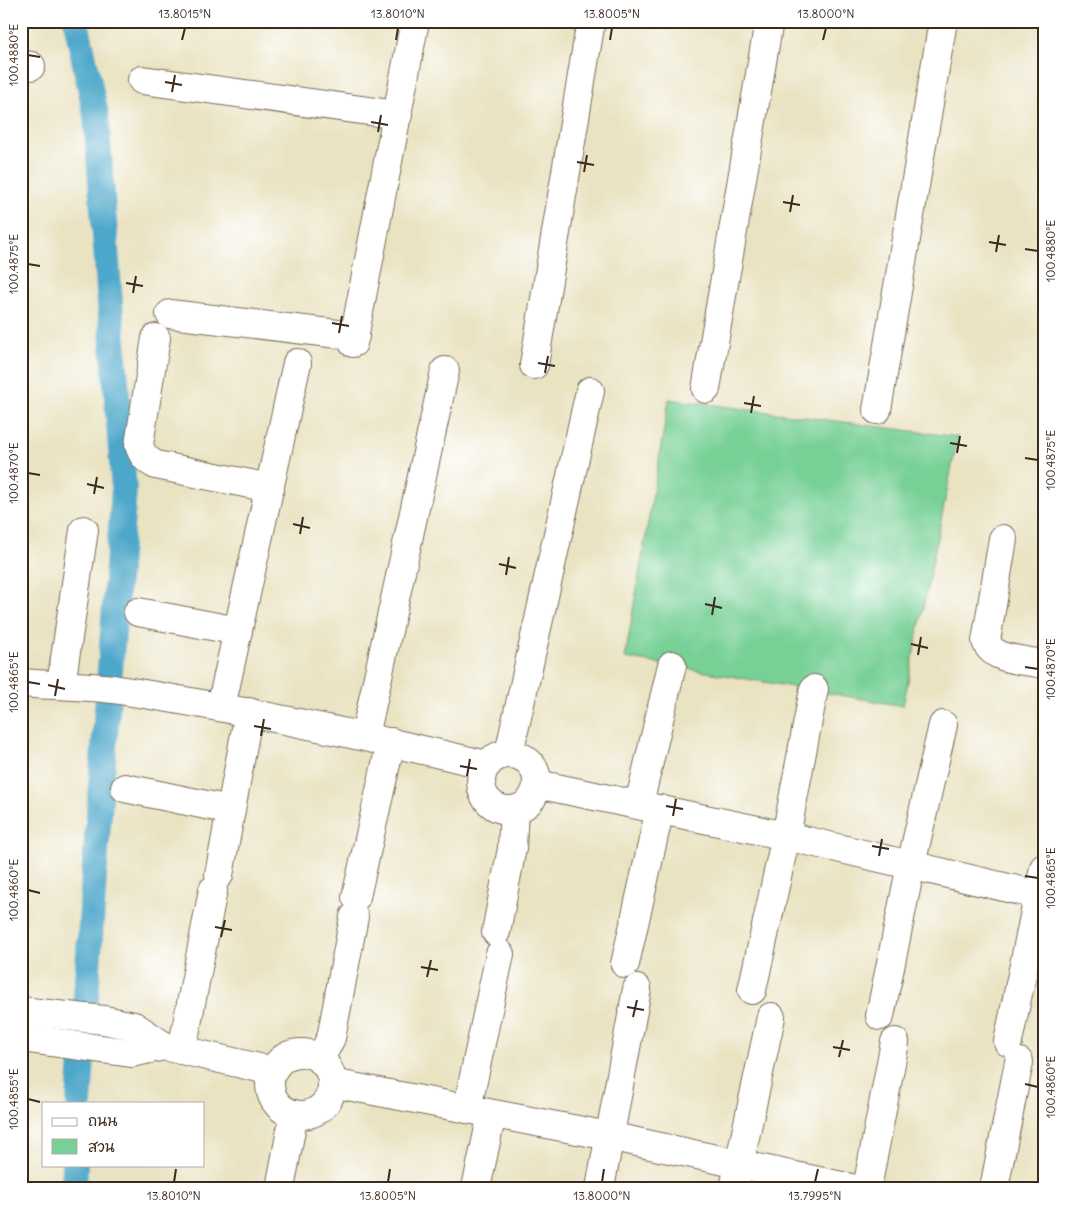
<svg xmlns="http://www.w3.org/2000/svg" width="1065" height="1209" viewBox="0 0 1065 1209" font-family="Delius,'Playpen Sans Thai',sans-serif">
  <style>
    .green { fill: #77d096; stroke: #597d5a }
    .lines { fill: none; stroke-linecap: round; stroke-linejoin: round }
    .canal { stroke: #4da7ca; stroke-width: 26 }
    .street-casing { stroke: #786b57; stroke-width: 30 }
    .street { stroke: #fff; stroke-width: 28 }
    .ticks { fill: none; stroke: #3b2a1e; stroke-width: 2 }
    .neatline { fill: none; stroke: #3b2a1e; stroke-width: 2 }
    .ticks-label { font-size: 12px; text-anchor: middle; fill: #3b2a1e }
  </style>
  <rect width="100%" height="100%" fill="#fff"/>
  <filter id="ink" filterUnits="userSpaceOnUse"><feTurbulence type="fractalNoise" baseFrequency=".02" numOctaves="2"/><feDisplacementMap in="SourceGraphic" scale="10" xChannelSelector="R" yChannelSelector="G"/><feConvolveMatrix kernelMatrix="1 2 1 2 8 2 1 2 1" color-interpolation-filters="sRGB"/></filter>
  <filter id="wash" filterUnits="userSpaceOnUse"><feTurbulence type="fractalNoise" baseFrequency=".0096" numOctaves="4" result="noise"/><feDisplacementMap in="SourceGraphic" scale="20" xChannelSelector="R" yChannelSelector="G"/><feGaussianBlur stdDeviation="1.12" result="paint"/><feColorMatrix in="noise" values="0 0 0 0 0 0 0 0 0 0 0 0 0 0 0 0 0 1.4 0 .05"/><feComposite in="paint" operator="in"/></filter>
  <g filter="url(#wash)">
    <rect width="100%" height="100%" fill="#eae3c2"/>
    <polygon class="green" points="669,399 958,437 903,706 625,658"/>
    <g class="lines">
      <g class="canal">
        <polyline points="76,21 96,115 124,490 94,877 79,1103"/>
        <polyline points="74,1188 75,1165"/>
      </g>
    </g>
  </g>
  <g filter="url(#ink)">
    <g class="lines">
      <g class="street-casing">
        <g id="street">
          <polyline points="21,64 31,66"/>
          <polyline points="142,80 398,115"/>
          <polyline points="170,314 355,336"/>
          <path d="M156,338L139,445C142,455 146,460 156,465L270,488"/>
          <polyline points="353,343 415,21"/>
          <polyline points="534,365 591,21"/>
          <polyline points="706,389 769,21"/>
          <polyline points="877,410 943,21"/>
          <path d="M1003,539L986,641C992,661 1026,660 1044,664"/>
          <polyline points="138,612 238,631"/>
          <path d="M21,683C54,686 87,685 119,690C243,709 365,736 487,765"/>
          <polyline points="61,685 84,530"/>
          <polyline points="221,707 297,363"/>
          <polyline points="365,736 445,371"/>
          <polyline points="509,753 590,391"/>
          <circle cx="509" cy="782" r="28"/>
          <polyline points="537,784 786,836 1038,895"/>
          <polyline points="125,788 230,810"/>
          <polyline points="639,804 672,665"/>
          <polyline points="219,875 249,712"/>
          <polyline points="356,897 391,742"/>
          <polyline points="496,932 512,848 514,810"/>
          <polyline points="625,964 660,809"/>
          <polyline points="752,990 786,836 814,689"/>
          <polyline points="21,1011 104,1020 134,1026 164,1046 272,1071"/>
          <polyline points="880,1016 911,865 943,725"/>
          <polyline points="21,1038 131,1053 164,1046"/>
          <polyline points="1008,1042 1044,868"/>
          <polyline points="182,1050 213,890"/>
          <circle cx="301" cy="1084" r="31"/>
          <polyline points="320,1059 331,1038 354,917"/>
          <polyline points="332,1083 609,1136 851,1188"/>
          <polyline points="467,1109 500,954"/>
          <polyline points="280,1188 294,1114"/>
          <polyline points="476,1188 492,1114"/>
          <polyline points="600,1188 637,989"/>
          <polyline points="734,1188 771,1017"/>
          <polyline points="867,1188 895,1042"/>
          <polyline points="994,1188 1019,1062"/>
        </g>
      </g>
      <use href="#street" class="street"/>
    </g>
  </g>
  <path class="ticks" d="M182,40L185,28M396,40L398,28M610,40L612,28M823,40L826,28M28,55L40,57M165,82L182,85M172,92L175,75M371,122L388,125M378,132L381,115M577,162L594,165M584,172L587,155M783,202L800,205M790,212L793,195M989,242L1006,245M1025,249L1038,251M996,252L999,235M28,264L40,266M126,283L143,286M133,293L136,276M332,323L349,326M339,333L342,316M538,363L555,366M545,373L548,356M744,403L761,406M751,413L754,396M950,443L967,446M957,453L960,436M1025,458L1038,460M28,473L40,475M87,484L104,488M94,494L97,477M293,524L310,528M300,534L303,517M499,564L516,568M506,575L509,557M705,604L722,608M712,615L715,597M911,644L928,648M918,655L921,637M1025,667L1038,669M28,682L40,684M48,685L65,689M55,696L58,679M254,726L271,729M261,736L264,719M460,766L477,769M467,776L470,759M666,806L683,809M673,816L676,799M872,846L889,849M879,856L882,839M1025,876L1038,878M28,890L40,893M215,927L232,930M221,937L225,920M421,967L438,970M427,977L431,960M627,1007L644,1010M633,1017L637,1000M833,1047L850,1050M839,1057L843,1040M1025,1084L1038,1087M28,1099L40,1102M174,1182L176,1169M388,1182L390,1169M602,1182L604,1169M815,1182L818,1169"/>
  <rect width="1065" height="1209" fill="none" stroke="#fff" stroke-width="55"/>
  <rect x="42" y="1102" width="162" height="65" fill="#ffffff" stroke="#b1aaa5"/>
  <rect x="52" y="1118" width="25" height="8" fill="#ffffff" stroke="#b1aaa5"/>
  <text x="88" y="1126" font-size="15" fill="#3b2a1e">ถนน</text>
  <rect x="52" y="1139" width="25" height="15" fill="#77d096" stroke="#b1aaa5"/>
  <text x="88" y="1152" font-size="15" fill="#3b2a1e">สวน</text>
  <rect x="28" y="28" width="1010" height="1154" class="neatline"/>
  <g class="ticks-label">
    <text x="185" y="18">13.8015°N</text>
    <text x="398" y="18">13.8010°N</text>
    <text x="612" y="18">13.8005°N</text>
    <text x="826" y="18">13.8000°N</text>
    <text transform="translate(14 55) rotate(-90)" y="4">100.4880°E</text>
    <text transform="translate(1051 251) rotate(-90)" y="4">100.4880°E</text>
    <text transform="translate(14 264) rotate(-90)" y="4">100.4875°E</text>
    <text transform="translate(1051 460) rotate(-90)" y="4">100.4875°E</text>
    <text transform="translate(14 473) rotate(-90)" y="4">100.4870°E</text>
    <text transform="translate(1051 669) rotate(-90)" y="4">100.4870°E</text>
    <text transform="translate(14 682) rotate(-90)" y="4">100.4865°E</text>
    <text transform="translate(1051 878) rotate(-90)" y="4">100.4865°E</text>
    <text transform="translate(14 890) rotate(-90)" y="4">100.4860°E</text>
    <text transform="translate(1051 1087) rotate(-90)" y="4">100.4860°E</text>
    <text transform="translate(14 1099) rotate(-90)" y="4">100.4855°E</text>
    <text x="174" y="1200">13.8010°N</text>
    <text x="388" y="1200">13.8005°N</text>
    <text x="602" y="1200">13.8000°N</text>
    <text x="815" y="1200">13.7995°N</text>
  </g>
</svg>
